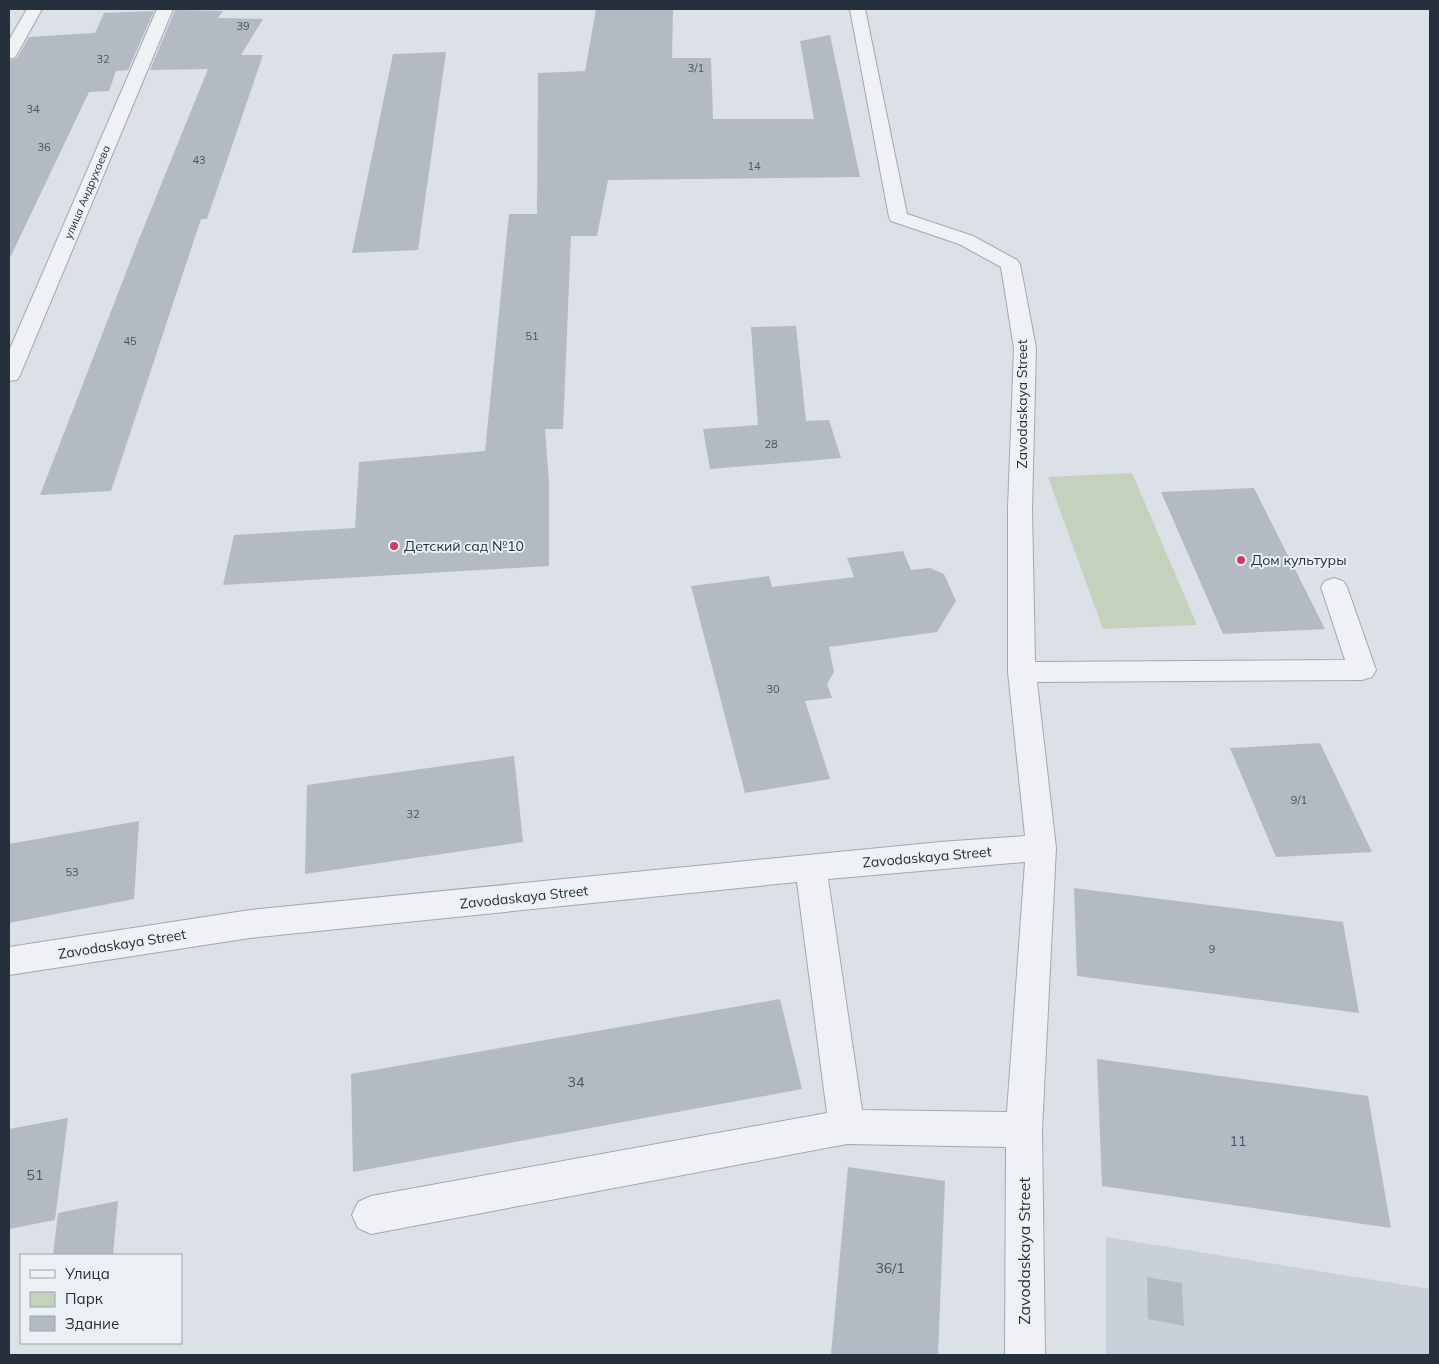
<svg xmlns="http://www.w3.org/2000/svg" width="1439" height="1364" viewBox="0 0 1439 1364" font-family="Mulish,sans-serif">
  <style>
    .built { fill: #cad0d9 }
    .green { fill: #c3d1bd }
    .building { fill: #b3bac3 }
    .lines { fill: none; stroke-linecap: round; stroke-linejoin: round }
    .minor-casing { stroke: #a2a8b1; stroke-width: 2 }
    .minor { fill: #eff1f5; fill-rule: evenodd }
    .poi-dot { fill: #d03d5c; stroke: #ebf0f4; stroke-width: 2 }
    .labels { text-anchor: middle; dominant-baseline: central; stroke-width: 4; stroke-linejoin: round; paint-order: stroke }
    .number-label { font-size: 11px; fill: #49525e }
    .far-street-label { font-size: 11px; fill: #26303d; stroke: #ebf0f4 }
    .street-label { font-size: 14px; fill: #26303d; stroke: #ebf0f4 }
    .poi-label { font-size: 14px; fill: #26303d; stroke: #ebf0f4; text-anchor: start }
    .near-number-label { font-size: 14px; fill: #49525e }
    .near-street-label { font-size: 16px; fill: #26303d; stroke: #ebf0f4 }
  </style>
  <rect width="100%" height="100%" fill="#dce1e7"/>
  <polygon class="built" points="1106,1237 1430,1289 1430,1355 1106,1355"/>
  <polygon class="green" points="1132,473 1197,625 1103,629 1048,477"/>
  <g class="building">
    <polygon points="596,9 673,9 672,58 711,58 713,119 814,119 800,41 830,35 860,177 608,180 597,236 571,236 563,429 545,429 549,482 549,566 223,585 234,535 355,528 359,462 485,451 509,214 537,214 538,73 585,71"/>
    <polygon points="175,10 223,11 218,18 263,19 241,55 263,55 207,219 201,219 111,491 40,495 137,244 208,69 150,70"/>
    <polygon points="154,11 128,70 116,71 109,91 89,92 9,260 9,61 17,58 29,37 95,33 104,13"/>
    <polygon points="446,52 418,250 352,253 393,54"/>
    <polygon points="796,326 806,421 829,420 841,458 710,469 703,429 758,425 751,327"/>
    <polygon points="1254,488 1325,629 1223,634 1161,492"/>
    <polygon points="903,551 911,570 930,568 944,574 956,601 937,632 829,647 834,672 827,684 832,698 805,701 830,779 745,793 691,586 769,576 772,587 854,577 847,558"/>
    <polygon points="1320,743 1372,852 1276,857 1230,748"/>
    <polygon points="514,756 523,842 305,874 307,785"/>
    <polygon points="139,821 134,899 9,923 9,844"/>
    <polygon points="1074,888 1343,922 1359,1013 1077,976"/>
    <polygon points="780,999 802,1089 353,1172 351,1074"/>
    <polygon points="1097,1059 1368,1096 1391,1228 1102,1186"/>
    <polygon points="68,1118 55,1220 9,1229 9,1129"/>
    <polygon points="848,1167 945,1181 938,1355 831,1355"/>
    <polygon points="118,1201 113,1255 53,1255 58,1213"/>
    <polygon points="1147,1277 1182,1283 1184,1326 1148,1319"/>
  </g>
  <g class="lines">
    <g class="minor-casing">
      <g id="minor">
        <polygon points="27,9 42,9 17,54 15,57 9,59 9,40"/>
        <polygon points="157,9 173,9 20,375 17,380 9,381 9,351"/>
        <path d="M850,9H865L907,214L973,236L1017,260L1020,264L1036,348L1032,508L1035,662L1345,660L1321,587L1325,581L1334,578L1343,581L1347,587L1376,670L1372,677L1362,680L1037,682L1056,848L1042,1130L1045,1355H1005L1006,1147L847,1144L371,1234L358,1228L352,1215L358,1202L371,1196L827,1113L797,882L250,938L9,975V947L250,910L940,842L1025,836L1008,672V508L1014,348L1001,267L959,244L891,221L889,217ZM1025,862L1007,1112L862,1110L828,879Z"/>
      </g>
    </g>
    <use href="#minor" class="minor"/>
  </g>
  <g class="poi-dot">
    <circle cx="394" cy="546" r="5"/>
    <circle cx="1241" cy="560" r="5"/>
  </g>
  <g class="labels">
    <g class="number-label">
      <text x="243" y="26">39</text>
      <text x="103" y="59">32</text>
      <text x="696" y="68">3/1</text>
      <text x="33" y="109">34</text>
      <text x="44" y="147">36</text>
      <text x="199" y="160">43</text>
      <text x="754" y="166">14</text>
      <text x="532" y="336">51</text>
      <text x="130" y="341">45</text>
      <text x="771" y="444">28</text>
      <text x="773" y="689">30</text>
      <text x="1299" y="800">9/1</text>
      <text x="413" y="814">32</text>
      <text x="72" y="872">53</text>
      <text x="1212" y="949">9</text>
    </g>
    <g class="far-street-label">
      <text transform="translate(87 192) rotate(-67)">улица Андрухаева</text>
    </g>
    <g class="street-label">
      <text transform="translate(1022 404) rotate(-90)">Zavodaskaya Street</text>
      <text transform="translate(927 857) rotate(-5)">Zavodaskaya Street</text>
      <text transform="translate(524 897) rotate(-6)">Zavodaskaya Street</text>
      <text transform="translate(122 944) rotate(-9)">Zavodaskaya Street</text>
    </g>
    <g class="poi-label">
      <text x="404" y="546">Детский сад №10</text>
      <text x="1251" y="560">Дом культуры</text>
    </g>
    <g class="near-number-label">
      <text x="576" y="1082">34</text>
      <text x="1238" y="1141">11</text>
      <text x="35" y="1175">51</text>
      <text x="890" y="1268">36/1</text>
    </g>
    <g class="near-street-label">
      <text transform="translate(1024 1251) rotate(-90)">Zavodaskaya Street</text>
    </g>
  </g>
  <rect width="1439" height="1364" fill="none" stroke="#26303d" stroke-width="20"/>
  <rect x="20" y="1254" width="162" height="90" fill="#ebf0f4" stroke="#9ca3ab"/>
  <rect x="30" y="1270" width="25" height="8" fill="#eff1f5" stroke="#9ca3ab"/>
  <text x="65" y="1279" font-size="15" fill="#26303d">Улица</text>
  <rect x="30" y="1292" width="25" height="15" fill="#c3d1bd" stroke="#9ca3ab"/>
  <text x="65" y="1304" font-size="15" fill="#26303d">Парк</text>
  <rect x="30" y="1316" width="25" height="15" fill="#b3bac3" stroke="#9ca3ab"/>
  <text x="65" y="1329" font-size="15" fill="#26303d">Здание</text>
</svg>
